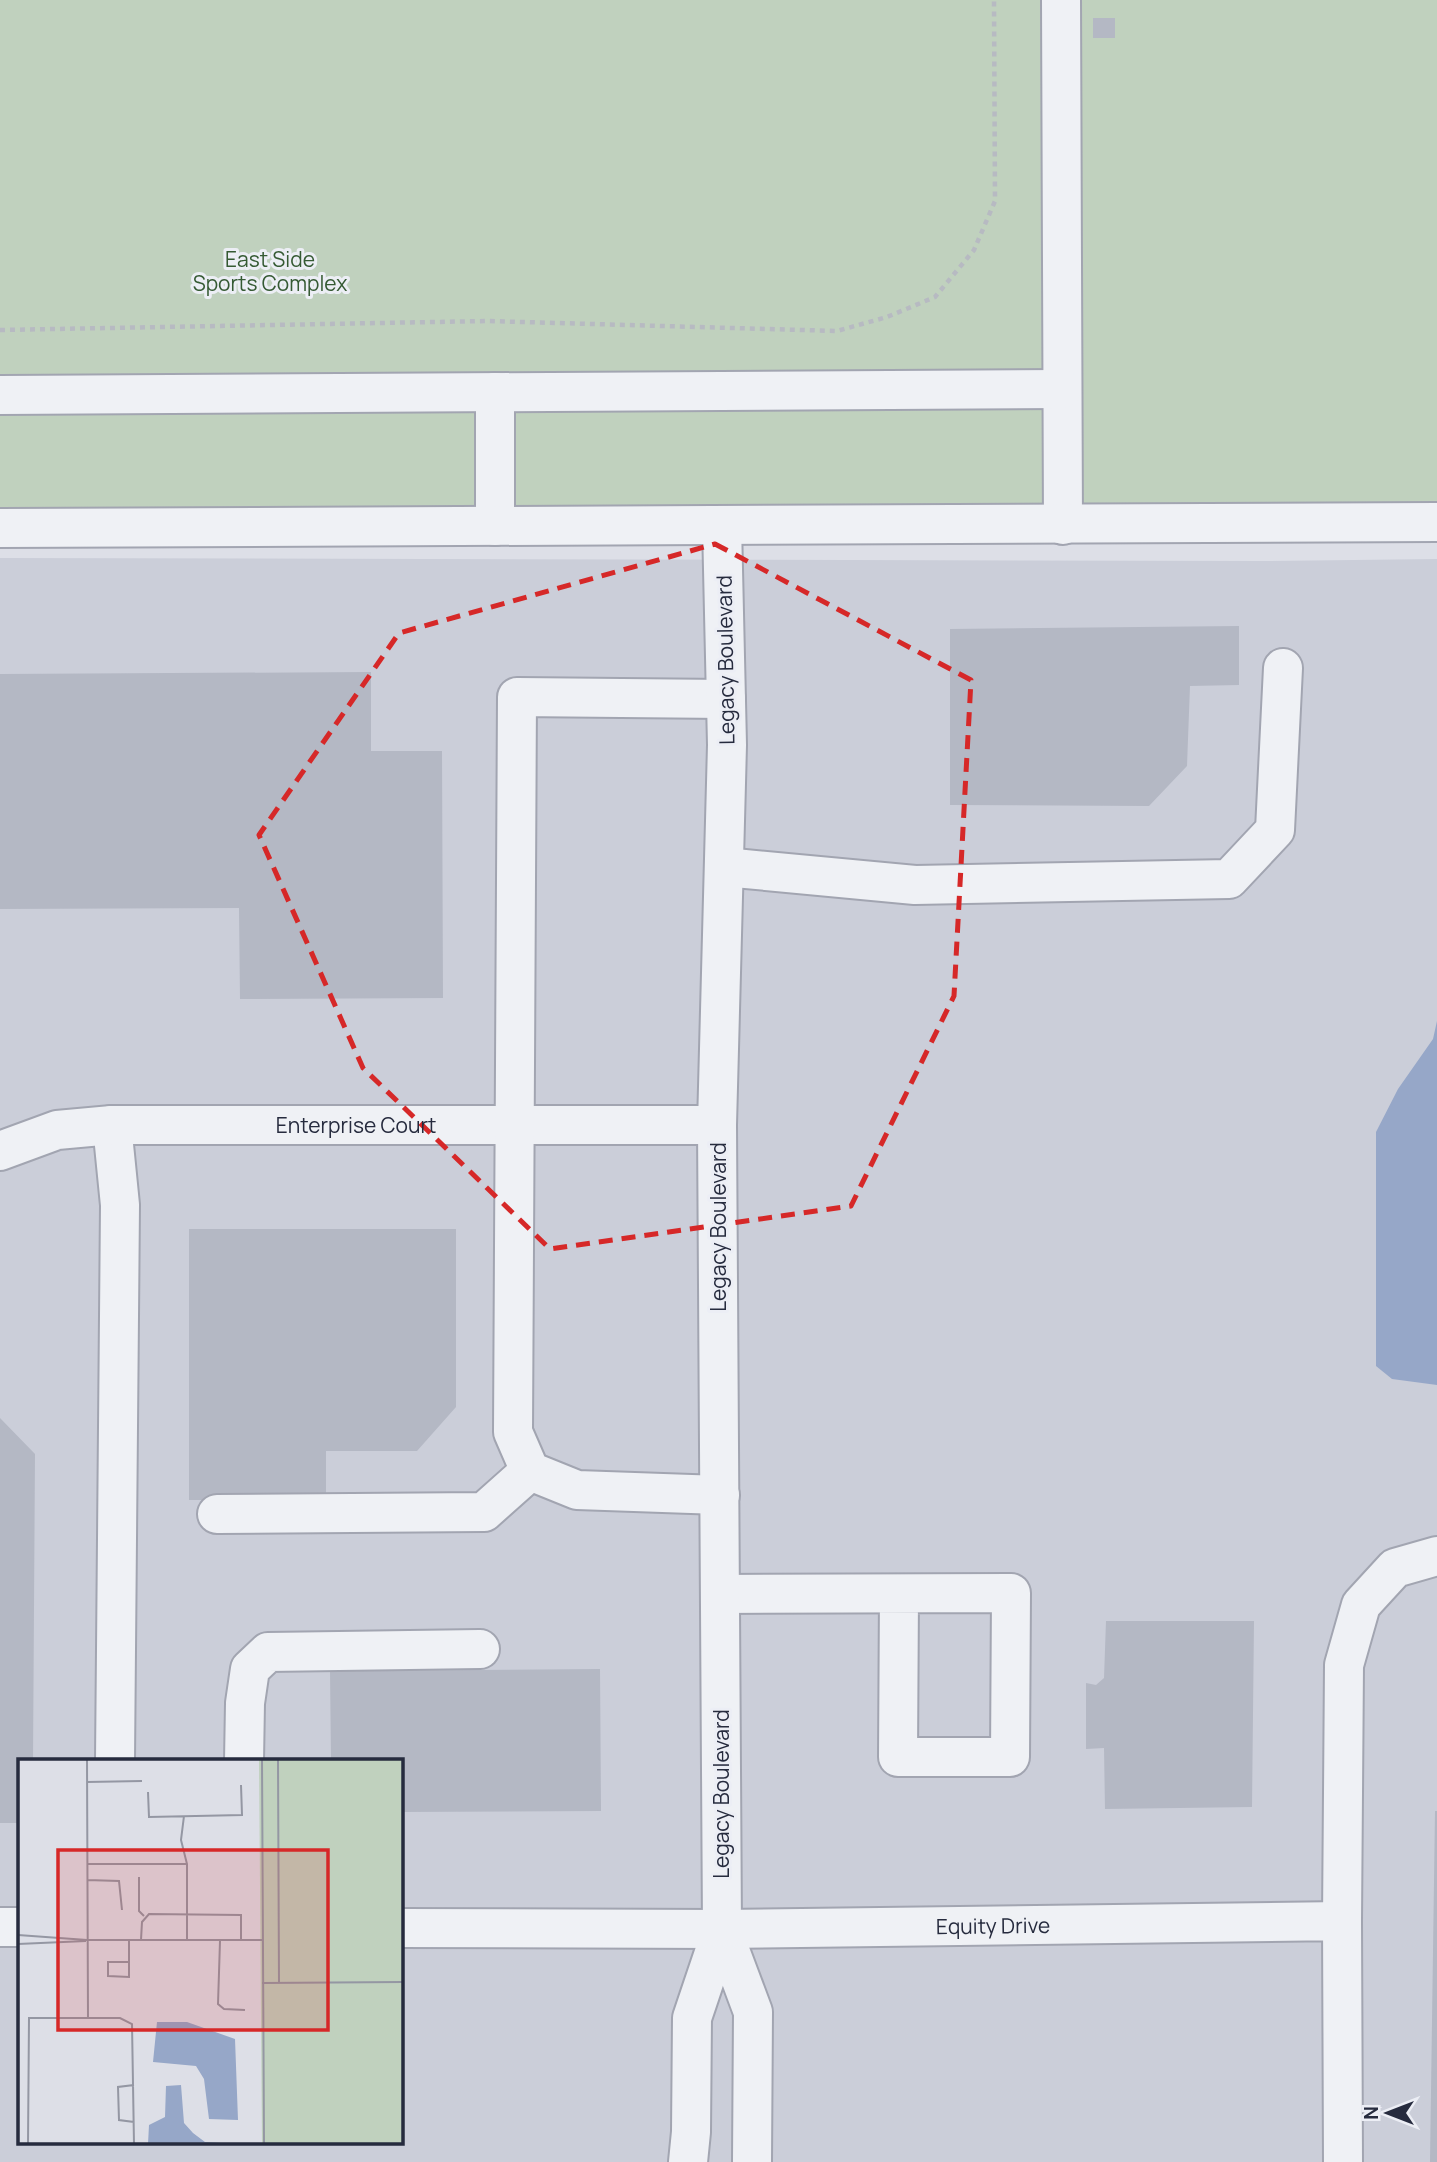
<svg xmlns="http://www.w3.org/2000/svg" width="1437" height="2162" viewBox="0 0 1437 2162" font-family="Manrope,sans-serif">
  <style>
    .built { fill: #cbced9; fill-rule: evenodd }
    .green { fill: #c0d1be }
    .water { fill: #96a7c8 }
    .building { fill: #b4b8c4 }
    .lines { fill: none; stroke-linecap: round; stroke-linejoin: round }
    .minor-casing { stroke: #a2a5b1; stroke-width: 42 }
    .path { stroke: #b7bac2; stroke-width: 4.5; stroke-dasharray: 5 5; stroke-linecap: butt }
    .minor { stroke: #eff1f5; stroke-width: 38 }
    .marked { fill: none; stroke: #d62828; stroke-width: 5; stroke-dasharray: 14 9; stroke-linejoin: round }
    .labels { text-anchor: middle; dominant-baseline: central; stroke-width: 6; stroke-linejoin: round; paint-order: stroke }
    .park-label { font-size: 21px; fill: #355a33; stroke: #eceef5 }
    .street-label { font-size: 21px; fill: #262b3e; stroke: #eceef5 }
    .inset-road { fill: none; stroke: #9497a3; stroke-width: 2 }
    .view { fill: #d62828; fill-opacity: 0.15; stroke: #d62828; stroke-width: 3.5 }
    .inset-edge { fill: none; stroke: #262b3e; stroke-width: 3.5 }
  </style>
  <rect width="100%" height="100%" fill="#dddfe7"/>
  <path class="built" d="M0,558L1264,561L1437,559V2162H0ZM19,1761H401V2143H19Z"/>
  <polygon class="green" points="0,0 1437,0 1437,532 0,543"/>
  <polygon class="water" points="1437,1021 1437,1385 1392,1379 1376,1366 1376,1132 1398,1089 1433,1039"/>
  <g class="building">
    <rect x="1093" y="18" width="22" height="20"/>
    <polygon points="1239,626 1239,685 1190,686 1187,766 1149,806 950,805 950,629"/>
    <polygon points="371,672 371,751 442,751 443,998 240,999 239,908 0,909 0,674"/>
    <polygon points="189,1229 456,1229 456,1407 417,1451 326,1451 326,1500 189,1500"/>
    <polygon points="0,1418 35,1454 33,1761 19,1761 19,1823 0,1823"/>
    <polygon points="1106,1621 1254,1621 1252,1807 1105,1809 1104,1748 1086,1749 1086,1683 1096,1685 1104,1678"/>
    <polygon points="600,1669 601,1811 401,1812 401,1761 331,1761 330,1671"/>
    <polygon points="1435,1811 1437,1811 1437,2162 1430,2162"/>
  </g>
  <g class="lines">
    <g class="minor-casing">
      <g id="minor">
        <polyline points="1061,0 1063,525"/>
        <polyline points="495,392 495,526"/>
        <polyline points="0,395 1062,389"/>
        <polyline points="0,528 1437,522"/>
        <polyline points="724,867 915,885 1229,879 1275,830 1283,668"/>
        <polyline points="112,1125 120,1205 115,1761"/>
        <path id="s1" d="M0,1151L57,1130L112,1125H717"/>
        <polyline points="720,1495 577,1490 530,1471 513,1432 517,697 726,699"/>
        <polyline points="217,1514 484,1512 530,1471"/>
        <polyline points="720,1594 1011,1593 1010,1757 898,1757 899,1594"/>
        <polyline points="244,1761 245,1703 250,1669 268,1652 480,1649"/>
        <polyline points="1342,1921 1344,1665 1361,1605 1395,1568 1437,1556"/>
        <polyline points="0,1927 19,1927"/>
        <path id="s2" d="M401,1928L722,1929L1342,1921L1343,2162"/>
        <polyline points="722,1929 753,2012 752,2162"/>
        <polyline points="688,2162 691,2132 692,2018 722,1929 717,1125 727,745 722,525"/>
      </g>
    </g>
    <polyline class="path" points="0,330 488,321 837,331 887,317 935,297 974,250 995,201 994,0"/>
    <use href="#minor" class="minor"/>
  </g>
  <path class="marked" d="M715,544L971,680L954,996L851,1206L550,1249L363,1068L259,835L399,633Z"/>
  <g class="labels">
    <g class="park-label">
      <text x="270" y="259">East Side<tspan x="270" dy="24">Sports Complex</tspan></text>
    </g>
    <g class="street-label">
      <text transform="translate(725 660) rotate(-91)">Legacy Boulevard</text>
      <text stroke="none"><textPath href="#s1" startOffset="360">Enterprise Court</textPath></text>
      <text transform="translate(718 1227) rotate(-90)">Legacy Boulevard</text>
      <text transform="translate(721 1794) rotate(-90)">Legacy Boulevard</text>
      <text stroke="none"><textPath href="#s2" startOffset="592">Equity Drive</textPath></text>
    </g>
  </g>
  <g transform="translate(18 1759)">
    <rect width="385" height="385" fill="#dddfe7"/>
    <path d="M241,0H385V385H244Z" fill="#c0d1be"/>
    <path d="M139,263H169L217,280L220,361L191,360L186,320L178,307L135,303ZM163,326L166,364L175,374L187,383L219,385H130L131,366L147,358L148,327Z" fill="#96a7c8"/>
    <path class="inset-road" d="M244,0L246,385M260,0L261,224M69,23L124,22M130,33L131,58L224,56L223,26M166,57L163,81L169,105V181M69,105H169M121,118V152L126,157M69,121L101,122L104,151M0,176L69,181H244M111,181V218L90,217V203H111M123,181L124,163L131,155L223,156V182M202,182L200,245L206,250L227,251M0,185L68,182M244,224L385,223M70,259H102L114,265L116,385M116,363L101,361L100,328L116,326M10,385L11,259H70L69,0"/>
    <path class="view" d="M40,91H310V271H40Z"/>
    <rect width="385" height="385" class="inset-edge"/>
  </g>
  <g transform="translate(1388 2113) rotate(270)" stroke="#eceef5" stroke-width="5" paint-order="stroke">
  <path d="M0-5L12 26L0 18L-12 26Z" fill="#262b3e"/>
  <text y="-10" font-size="19" font-weight="bold" text-anchor="middle" fill="#262b3e">N</text>
  </g>
</svg>
